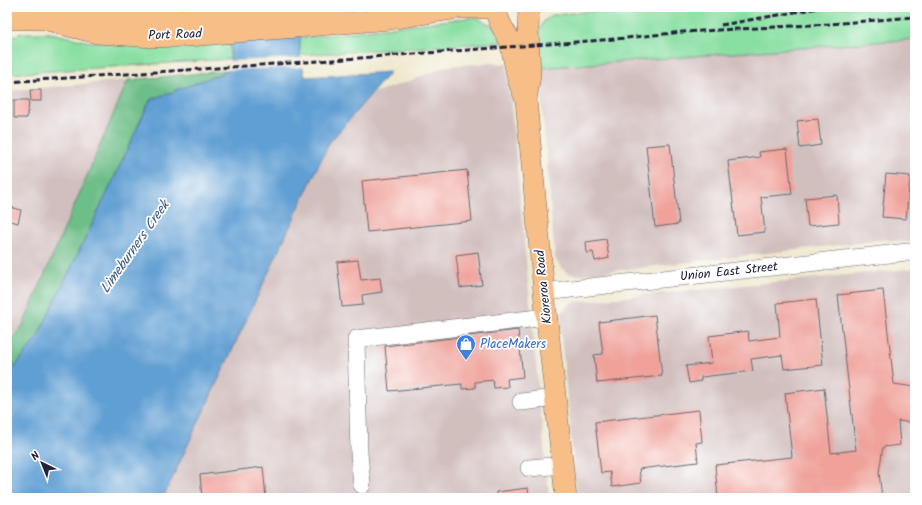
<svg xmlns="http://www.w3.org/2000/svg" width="922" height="505" viewBox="0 0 922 505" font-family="Kalam,sans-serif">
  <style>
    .industrial { fill: #d1bfbe }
    .green { fill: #89dfa2; stroke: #56806e }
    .forest { fill: #6ebe88; stroke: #487062 }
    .water { fill: #619fd3; stroke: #426087 }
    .pier { fill: #efe8cd }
    .building { fill: #efa19a }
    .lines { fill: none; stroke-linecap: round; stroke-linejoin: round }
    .minor-casing { stroke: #6a676e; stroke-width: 18 }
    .major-casing { stroke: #6a676e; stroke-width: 22 }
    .minor { stroke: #fff; stroke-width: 17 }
    .major { stroke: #f7be88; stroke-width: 21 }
    .rail { stroke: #22223b; stroke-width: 3; stroke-dasharray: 6 3; stroke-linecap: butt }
    .labels { text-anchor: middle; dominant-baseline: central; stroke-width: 3.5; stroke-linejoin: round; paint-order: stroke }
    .street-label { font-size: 13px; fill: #22223b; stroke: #fff }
    .shop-label { font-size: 13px; fill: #366cbe; stroke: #fff; text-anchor: start }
    .water-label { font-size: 14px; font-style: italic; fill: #3e5a7f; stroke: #fff }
  </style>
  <rect width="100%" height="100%" fill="#fff"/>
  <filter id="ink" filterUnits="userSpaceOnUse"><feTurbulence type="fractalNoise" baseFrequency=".025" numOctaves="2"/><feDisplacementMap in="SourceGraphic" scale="8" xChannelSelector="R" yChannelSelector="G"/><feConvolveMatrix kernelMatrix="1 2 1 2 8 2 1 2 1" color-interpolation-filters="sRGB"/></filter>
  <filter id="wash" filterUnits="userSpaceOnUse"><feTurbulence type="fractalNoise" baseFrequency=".012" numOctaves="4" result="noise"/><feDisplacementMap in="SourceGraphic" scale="16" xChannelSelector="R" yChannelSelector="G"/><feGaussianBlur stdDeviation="0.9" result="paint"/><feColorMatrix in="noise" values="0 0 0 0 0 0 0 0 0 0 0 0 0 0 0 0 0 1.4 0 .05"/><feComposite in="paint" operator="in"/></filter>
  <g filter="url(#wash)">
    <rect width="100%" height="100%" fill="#efe8cd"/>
    <g class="industrial">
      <polygon points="905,39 915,39 915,243 883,240 577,275 567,273 560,266 555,258 539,68"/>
      <polygon points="489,63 507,64 549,498 163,498 329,143 372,93 410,81 447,66"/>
      <polygon points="128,80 23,325 7,345 7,91"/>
      <polygon points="907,269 915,269 915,498 577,498 560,326 562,313 567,306 574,302"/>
    </g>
    <g class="green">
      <polygon points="630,7 915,7 915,39 539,68 538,33 544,21 553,15"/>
      <polygon points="475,17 497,28 507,42 300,55 300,38"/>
      <polygon points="22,33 50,33 91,42 230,42 230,59 7,74 7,38"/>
    </g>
    <polygon class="forest" points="231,70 150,100 110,187 37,338 7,377 7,345 23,325 128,80"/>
    <polygon class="water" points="228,7 306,7 300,38 300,55 305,77 390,72 329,143 163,498 7,498 7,377 37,338 110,187 150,100 231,70"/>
    <polygon class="pier" points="303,58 305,67 228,70 229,69 228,61"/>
    <g id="blocks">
      <g class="building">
        <polygon points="30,90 41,90 41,101 31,101"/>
        <polygon points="14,100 29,100 28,112 27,112 27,118 14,118"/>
        <polygon points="818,119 821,145 800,148 797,121"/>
        <polygon points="670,144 679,224 655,227 646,146"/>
        <polygon points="787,149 792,194 761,197 765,232 737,235 728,161 760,157 759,152"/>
        <polygon points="467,170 472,221 367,232 362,181"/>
        <polygon points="886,174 910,176 906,219 882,217"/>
        <polygon points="837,195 839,223 808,226 805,198"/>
        <polygon points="7,206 21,210 18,223 7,220"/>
        <polygon points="606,239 609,258 595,261 593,252 587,253 586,242"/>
        <polygon points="478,252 482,285 460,288 456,255"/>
        <polygon points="358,260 361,280 380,278 382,292 362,295 363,305 342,307 337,262"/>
        <polygon points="883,290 894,384 915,387 915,423 898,421 900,445 883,447 879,472 882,498 718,498 715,465 792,457 785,393 824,388 831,453 856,450 838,295"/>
        <polygon points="816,299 823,365 784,369 782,355 751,359 753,371 701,377 701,381 689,383 686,366 712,363 709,336 748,331 749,341 780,337 777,303"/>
        <polygon points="655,315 662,376 597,383 594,355 603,354 599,322"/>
        <polygon points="518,330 523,377 507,379 508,387 494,388 493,380 475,382 475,388 462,389 462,384 389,391 385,346"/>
        <polygon points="699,410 702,442 696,443 698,462 639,469 641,483 612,487 610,472 601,473 595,422"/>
        <polygon points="263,467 266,498 202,498 200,475"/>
        <polygon points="528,488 529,498 496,498 496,492"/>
      </g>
    </g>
  </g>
  <g filter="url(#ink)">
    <use href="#blocks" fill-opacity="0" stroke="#6a676e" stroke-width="1"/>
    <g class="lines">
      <g class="minor-casing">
        <g id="minor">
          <polyline points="544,292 908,252 915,253"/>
          <polyline points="521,402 555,398"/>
          <polyline points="529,468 563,465"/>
          <polyline points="362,485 359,453 356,339 547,317"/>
        </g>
      </g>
      <g class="major-casing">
        <g id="major">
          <path d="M63,7C116,25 172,20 226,16C262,13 297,10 333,7"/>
          <polyline points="529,7 528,30 530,75 526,100 544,292 566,498"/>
          <polyline points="7,19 44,19 69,26 98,33 153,37 188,36 390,19 459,8 494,8 501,25 510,41 518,79 526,100"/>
        </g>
      </g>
      <use href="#minor" class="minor"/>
      <use href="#major" class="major"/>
      <g class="rail">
        <polyline points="721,25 824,7"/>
        <polyline points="7,82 305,62 616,39 683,32 829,24 915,17"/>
      </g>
    </g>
  </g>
  <defs>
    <g id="shop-pin" transform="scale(1)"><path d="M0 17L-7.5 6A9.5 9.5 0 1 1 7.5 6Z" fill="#3f7fe0" stroke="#fff"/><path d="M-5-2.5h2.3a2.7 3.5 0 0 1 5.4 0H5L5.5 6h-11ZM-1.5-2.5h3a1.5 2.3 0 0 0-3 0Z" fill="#fff"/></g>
  </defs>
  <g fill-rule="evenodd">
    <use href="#shop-pin" x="466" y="344"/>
  </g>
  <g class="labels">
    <g class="street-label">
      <text transform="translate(175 35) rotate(-2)">Port Road</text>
      <text transform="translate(729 272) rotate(-6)">Union East Street</text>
      <text transform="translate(544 287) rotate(-96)">Kioreroa Road</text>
    </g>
    <g class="shop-label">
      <text x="480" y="344">PlaceMakers</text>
    </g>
    <g class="water-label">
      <text transform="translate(135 247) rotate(-55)">Limeburners Creek</text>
    </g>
  </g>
  <rect width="922" height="505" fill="none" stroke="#fff" stroke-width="24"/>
  <g transform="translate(42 463) rotate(317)" stroke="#ffffff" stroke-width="3" paint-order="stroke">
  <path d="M0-3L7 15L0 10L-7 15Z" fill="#22223b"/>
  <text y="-6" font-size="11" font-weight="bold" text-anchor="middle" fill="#22223b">N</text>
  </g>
</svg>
